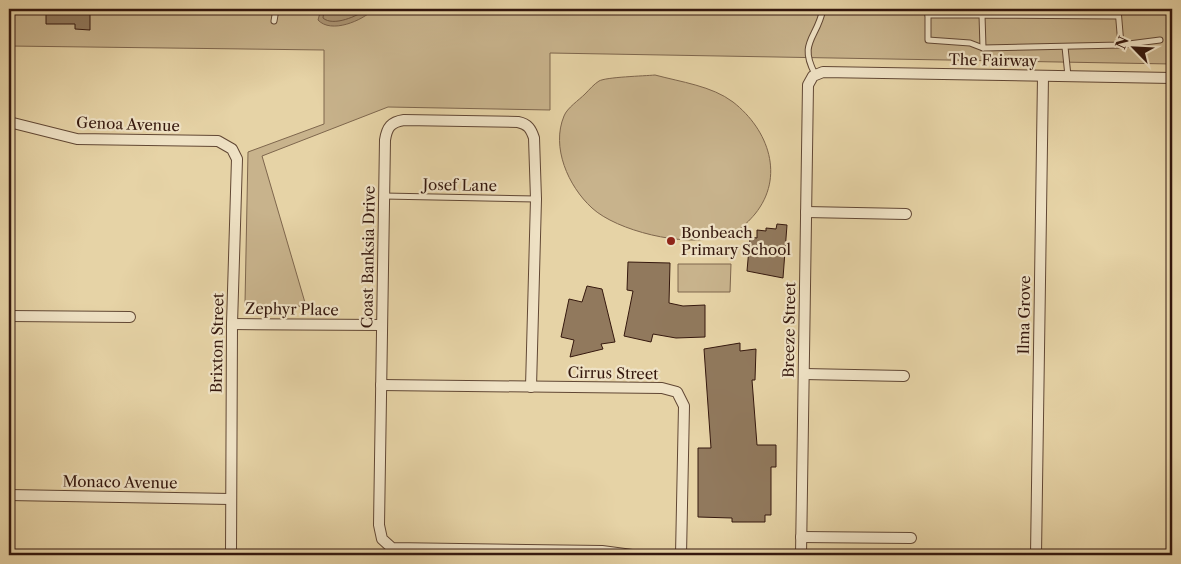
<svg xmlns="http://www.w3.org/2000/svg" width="1181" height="564" viewBox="0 0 1181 564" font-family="'Libre Caslon Text',serif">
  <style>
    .green { fill: #c8b38c; stroke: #7e664d }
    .water { fill: #aa9372; stroke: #7b624a }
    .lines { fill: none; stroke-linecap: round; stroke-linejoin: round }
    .shore { stroke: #705640; stroke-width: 1 }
    .building { fill: #91795d; stroke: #35180e }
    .lane-casing { stroke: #614734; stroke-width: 7 }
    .street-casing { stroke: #614734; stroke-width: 12 }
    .lane { stroke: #efe2c5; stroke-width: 5 }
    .street { stroke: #efe2c5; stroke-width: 10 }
    .poi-dot { fill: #8f2418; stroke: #efe2c5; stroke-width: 2 }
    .labels { text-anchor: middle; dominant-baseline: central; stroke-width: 4.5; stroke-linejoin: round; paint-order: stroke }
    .street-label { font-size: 15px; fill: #35180e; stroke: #efe2c5 }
    .poi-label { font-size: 15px; fill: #35180e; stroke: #efe2c5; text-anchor: start }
  </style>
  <rect width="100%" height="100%" fill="#e6d3a6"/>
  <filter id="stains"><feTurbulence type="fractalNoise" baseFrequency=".004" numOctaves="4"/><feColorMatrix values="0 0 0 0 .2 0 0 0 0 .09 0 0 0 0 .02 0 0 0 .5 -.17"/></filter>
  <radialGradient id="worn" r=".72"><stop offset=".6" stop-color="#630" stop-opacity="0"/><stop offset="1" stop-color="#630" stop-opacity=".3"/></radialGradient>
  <g class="green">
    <polygon points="9,9 1172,9 1172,64 550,53 550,110 388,107 262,156 306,306 250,307 245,303 248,152 324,124 324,50 9,46"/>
    <path d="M655,75C681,82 712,86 733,102C769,130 785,177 755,214C750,220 742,228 735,232C730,235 723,236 717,237C684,247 617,231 592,208C568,186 551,147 564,116C567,108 579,100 585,94C589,90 594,84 599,81C606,77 644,76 655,75Z"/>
    <polygon points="678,264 731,264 730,292 678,292"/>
  </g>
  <path class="water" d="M321,9H374C362,21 331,34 318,20Z"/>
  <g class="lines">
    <path class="shore" d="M324,9L323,18C333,27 358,16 367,9"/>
  </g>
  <g class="building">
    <polygon points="46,9 90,9 90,30 75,29 75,24 46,24"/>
    <polygon points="777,224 787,225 783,278 747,271 750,237 757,238 757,230 766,231 766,228 776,229"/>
    <polygon points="628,262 670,263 669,303 683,306 705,305 705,337 676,338 653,334 651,342 624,336 633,291 627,290"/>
    <polygon points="587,286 602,289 615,342 601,344 603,349 570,357 574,340 561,337 569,299 582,302"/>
    <polygon points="740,343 740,351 756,349 755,380 752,380 757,445 776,445 776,467 771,467 771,515 765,515 765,522 732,522 732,518 698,517 698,448 711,448 704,349"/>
  </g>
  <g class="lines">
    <g class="lane-casing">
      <g id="lane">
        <polyline points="928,9 928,40 970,43 983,48 1121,45 1160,40"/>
        <polyline points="1118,9 1121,45"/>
        <polyline points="928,15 982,15 982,9"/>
        <polyline points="274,21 276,9"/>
        <polyline points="1065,47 1068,76"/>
        <polyline points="983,48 982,15 1118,16"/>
        <path d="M815,74C798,42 817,39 823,9"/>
        <polyline points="384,196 536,199"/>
      </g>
    </g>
    <g class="street-casing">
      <g id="street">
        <polyline points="9,122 77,139 218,141 232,149 237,159 232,324 231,555"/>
        <polyline points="806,212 906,214"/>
        <polyline points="9,316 130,317"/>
        <polyline points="232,324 382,325"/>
        <polyline points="804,374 904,376"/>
        <polyline points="381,385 662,388 677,392 684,406 681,555"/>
        <path d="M531,387L536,199L534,138C531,129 528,124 518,122L404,120C391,122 387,127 385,140L379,525L382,539L392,548L602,551L632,555"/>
        <polyline points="9,495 230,499"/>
        <polyline points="801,537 911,538"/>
        <polyline points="801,555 808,85 813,76 823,72 1172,78"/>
        <polyline points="1036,555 1043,76"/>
      </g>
    </g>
    <use href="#lane" class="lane"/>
    <use href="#street" class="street"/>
  </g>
  <circle class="poi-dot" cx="671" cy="241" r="5"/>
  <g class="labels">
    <g class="street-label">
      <text transform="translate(993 60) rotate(1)">The Fairway</text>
      <text transform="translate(128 124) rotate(2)">Genoa Avenue</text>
      <text transform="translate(460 185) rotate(1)">Josef Lane</text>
      <text transform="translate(368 257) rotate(-89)">Coast Banksia Drive</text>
      <text transform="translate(292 309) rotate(1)">Zephyr Place</text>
      <text transform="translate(1024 315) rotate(-89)">Ilma Grove</text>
      <text transform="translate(789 330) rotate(-89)">Breeze Street</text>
      <text transform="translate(217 343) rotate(-89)">Brixton Street</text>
      <text transform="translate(613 373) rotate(1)">Cirrus Street</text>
      <text transform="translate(120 482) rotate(1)">Monaco Avenue</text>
    </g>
    <g class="poi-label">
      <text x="681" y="232">Bonbeach<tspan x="681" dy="17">Primary School</tspan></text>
    </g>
  </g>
  <rect width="1181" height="564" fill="none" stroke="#e6d3a6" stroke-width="30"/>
  <rect x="10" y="10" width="1161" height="544" fill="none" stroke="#35180e" stroke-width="2.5"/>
  <rect x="15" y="15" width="1151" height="534" fill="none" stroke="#35180e"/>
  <g transform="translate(1134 48) rotate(294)" stroke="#efe2c5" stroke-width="4" paint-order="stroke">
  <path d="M0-4L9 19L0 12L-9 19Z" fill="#35180e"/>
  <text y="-8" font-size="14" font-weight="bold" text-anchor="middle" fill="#35180e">N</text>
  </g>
  <rect width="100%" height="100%" filter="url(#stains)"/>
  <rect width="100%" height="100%" fill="url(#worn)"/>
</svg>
